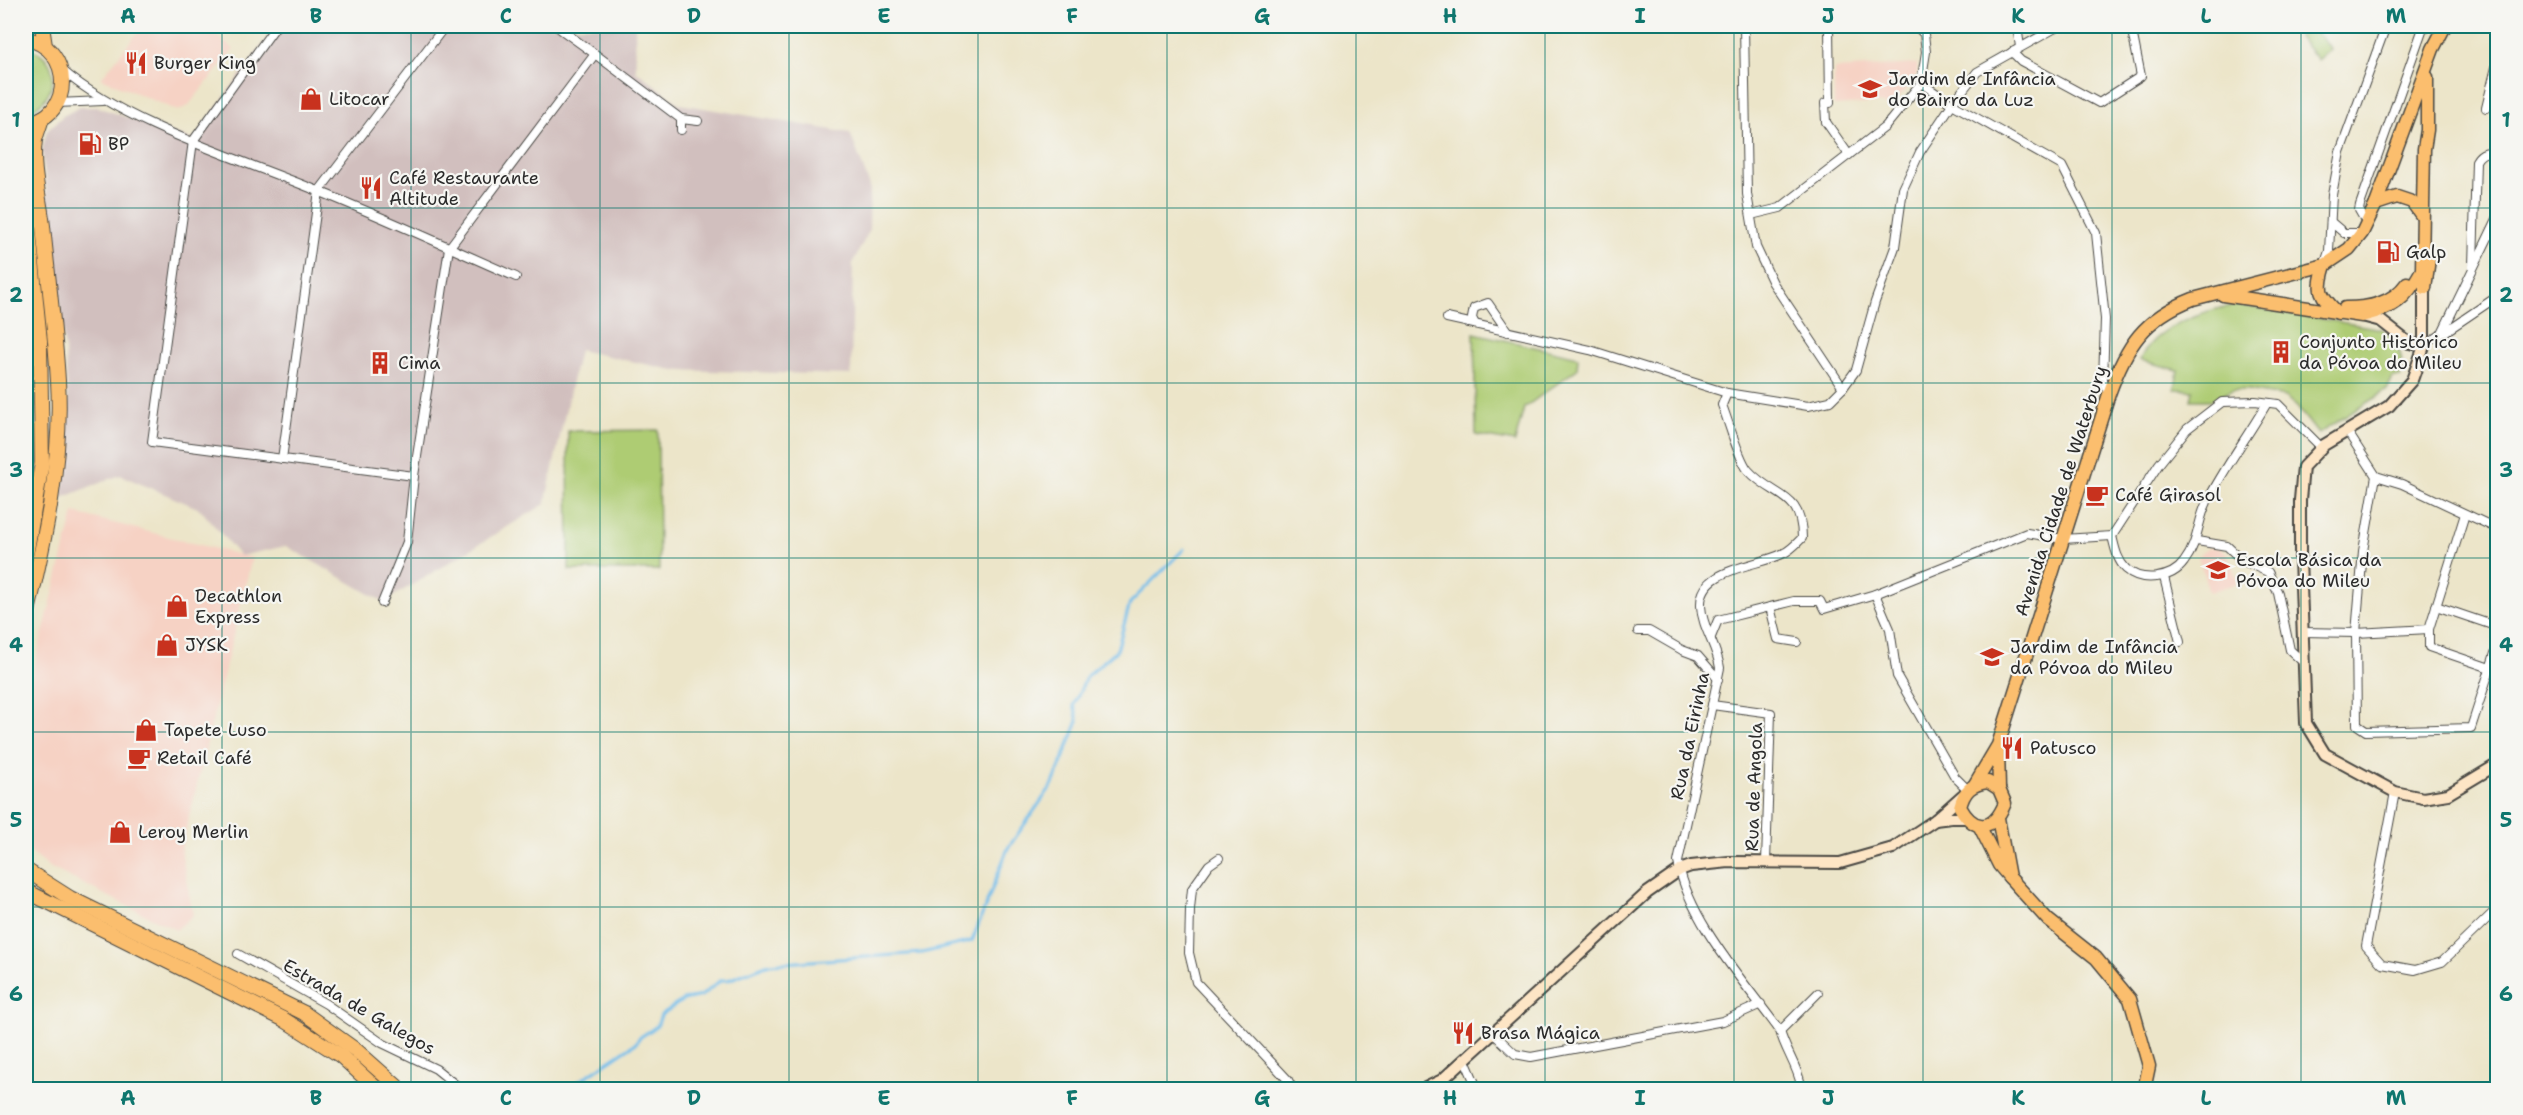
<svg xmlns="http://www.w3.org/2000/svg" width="2523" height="1115" viewBox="0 0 2523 1115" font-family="'Shantell Sans',sans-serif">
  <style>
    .built { fill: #f6d2c4 }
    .industrial { fill: #d1bfbe }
    .green { fill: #aecc73; stroke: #6c7c4f; stroke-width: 1.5 }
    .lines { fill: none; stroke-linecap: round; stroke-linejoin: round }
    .stream { stroke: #72beec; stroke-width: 3 }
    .street-casing { stroke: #484743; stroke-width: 10 }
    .secondary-casing { stroke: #484743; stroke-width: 14 }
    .primary-casing { stroke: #484743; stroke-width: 15 }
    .highway-casing { stroke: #484743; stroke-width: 16 }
    .street { stroke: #fff; stroke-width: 8 }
    .secondary { stroke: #fde5c5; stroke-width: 10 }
    .primary { stroke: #fbbe6e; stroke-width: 12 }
    .highway { stroke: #fbbe6e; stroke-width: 14 }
    .grid { fill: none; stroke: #0f766e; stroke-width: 1.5; stroke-opacity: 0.55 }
    .labels { text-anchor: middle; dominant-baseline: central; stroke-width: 4.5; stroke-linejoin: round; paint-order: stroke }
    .poi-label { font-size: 18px; fill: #2b2b2b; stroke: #f6f6f2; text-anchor: start }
    .street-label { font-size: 18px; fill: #2b2b2b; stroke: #f6f6f2 }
    .neatline { fill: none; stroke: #0f766e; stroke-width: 2 }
    .grid-label { font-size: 20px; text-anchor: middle; font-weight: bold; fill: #0f766e }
  </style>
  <rect width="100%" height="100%" fill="#f6f6f2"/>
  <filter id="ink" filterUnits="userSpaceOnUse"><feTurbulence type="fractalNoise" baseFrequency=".0167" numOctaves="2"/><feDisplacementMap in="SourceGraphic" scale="12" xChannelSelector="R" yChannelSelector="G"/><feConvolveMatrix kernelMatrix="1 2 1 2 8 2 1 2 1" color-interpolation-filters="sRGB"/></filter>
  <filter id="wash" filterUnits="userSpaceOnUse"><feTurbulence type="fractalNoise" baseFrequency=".008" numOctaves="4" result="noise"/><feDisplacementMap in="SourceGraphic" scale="24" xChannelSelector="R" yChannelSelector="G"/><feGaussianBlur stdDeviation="1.35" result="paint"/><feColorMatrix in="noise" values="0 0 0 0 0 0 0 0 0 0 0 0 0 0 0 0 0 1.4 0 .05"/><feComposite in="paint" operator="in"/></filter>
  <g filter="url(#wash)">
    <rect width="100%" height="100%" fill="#ece5c9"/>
    <g class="built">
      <polygon points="143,26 203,26 234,49 188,106 178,111 101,78"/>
      <polygon points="1917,64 1917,74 1892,107 1879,103 1834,106 1834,69"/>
      <polygon points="74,513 252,558 181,850 193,915 176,930 49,867 29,851 26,845 26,698"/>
      <polygon points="2209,547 2218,548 2227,553 2238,583 2209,592 2198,556"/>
    </g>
    <polygon class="industrial" points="276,26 635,26 636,71 680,104 850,133 870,186 869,231 853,262 851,375 673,370 579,350 545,504 384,602 286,546 240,556 200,509 120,475 62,498 67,452 68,403 65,349 42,150 47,131 63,116 80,107 97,107 193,140"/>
    <g class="green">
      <polygon points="2311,26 2331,49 2318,60 2298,37"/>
      <path d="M26,48C62,54 61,99 26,113Z"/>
      <path d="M2238,305L2382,329C2399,343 2404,356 2401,377H2393L2387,390L2318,434L2297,407L2285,397L2249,390H2232L2211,400H2191L2193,390L2175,389L2178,370L2140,360C2153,327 2205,309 2238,305Z"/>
      <polygon points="1474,333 1578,357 1577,369 1524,408 1515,442 1476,435"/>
      <polygon points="658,430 659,570 569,570 568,431"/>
    </g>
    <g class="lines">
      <polyline class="stream" points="566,1090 636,1043 639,1038 657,1026 661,1015 683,1000 701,996 721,980 728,980 769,964 922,953 972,941 1008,848 1053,784 1078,721 1074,705 1086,677 1117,650 1130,603 1184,549"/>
    </g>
  </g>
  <g filter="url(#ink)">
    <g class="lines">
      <g class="street-casing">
        <g id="street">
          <polyline points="276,26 193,141 152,442 414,476 449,248 595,54 681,119 698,121"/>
          <polyline points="556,26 595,54"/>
          <polyline points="1744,26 1747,194 1756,247 1773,283 1843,388"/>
          <polyline points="1829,26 1830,103 1825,103 1826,122 1849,155"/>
          <polyline points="2017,26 2020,47"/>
          <polyline points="2012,52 2021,61 2099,103 2141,76 2131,26"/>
          <path d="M62,70C123,122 228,155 303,185C375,213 445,246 516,277"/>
          <polyline points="1921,83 1952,104 2062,166 2096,233 2105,319 2103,382 2109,394"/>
          <polyline points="57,103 103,101"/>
          <polyline points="2486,108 2498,59"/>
          <polyline points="681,119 681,130"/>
          <polyline points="1751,215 1780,208 1885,127 1921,83 1926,52 1924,34 1916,26"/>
          <polyline points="2331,222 2344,233 2362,233"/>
          <polyline points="2367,224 2359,210 2360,205 2423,28 2431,26"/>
          <polyline points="2325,263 2329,251 2332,195 2340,152 2386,26"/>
          <path d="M2473,266L2476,161C2481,152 2489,150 2498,154"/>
          <polyline points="1447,318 1590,350 1727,393 1808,406 1830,401 1843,388 1856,370 1875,302 1895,247 1903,189 1920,152 1952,104 1977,72 2059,26"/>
          <polyline points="1475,324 1472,318 1474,308 1488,303 1508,332"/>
          <polyline points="2441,335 2498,217"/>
          <polyline points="2436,338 2498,296"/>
          <path d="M1727,393L1722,405C1728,420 1739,460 1748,470C1774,499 1802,491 1802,538C1797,543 1791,550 1784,553C1758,567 1699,567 1701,606C1702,628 1717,646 1720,668L1678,862C1690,923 1744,981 1780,1031C1785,1050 1797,1065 1801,1085L1797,1090"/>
          <polyline points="2347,431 2376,476 2363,551 2356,633 2357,725 2366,731 2471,728 2498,644"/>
          <polyline points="282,459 319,191 445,26"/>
          <polyline points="2376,476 2402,484 2498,529"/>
          <polyline points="2465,514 2429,629 2429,647 2490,668"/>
          <path d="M2112,536C2115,548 2117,560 2126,569C2142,583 2172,579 2184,562C2199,542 2197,522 2207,502C2224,468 2248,436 2267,403"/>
          <polyline points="2197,541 2227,546 2243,561 2268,572 2278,593 2290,650 2303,662"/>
          <polyline points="2164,577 2180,642"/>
          <polyline points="1875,594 1890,629 1897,676 1955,777 1968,790"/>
          <polyline points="382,603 407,542 414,476"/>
          <polyline points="2436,606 2498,627"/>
          <polyline points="1770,607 1778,639 1797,642"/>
          <polyline points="1638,631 1649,631 1682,650 1698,656 1718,679"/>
          <polyline points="2302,632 2356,633 2429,629"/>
          <polyline points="1711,637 1718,620 1794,601 1820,601 1824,609 1875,594 2027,533 2063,539 2112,536 2159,464 2187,429 2222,402 2255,401 2278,404 2321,447"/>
          <polyline points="1712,705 1771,713 1766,862"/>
          <polyline points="2395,792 2366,946 2382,964 2415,970 2442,962 2498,908"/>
          <polyline points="1219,858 1209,865 1192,889 1190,909 1189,953 1196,982 1288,1080 1293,1090"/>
          <polyline points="238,954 326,1004 382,1043 436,1069 462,1090"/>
          <polyline points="1780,1031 1818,993"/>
          <polyline points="1494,1034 1515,1054 1531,1057 1723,1021 1761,1004"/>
          <polyline points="1465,1060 1478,1090"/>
        </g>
      </g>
      <g class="secondary-casing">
        <g id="secondary">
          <polyline points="2424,282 2424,346 2412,380 2389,406 2324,445 2303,467 2300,500 2300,558 2306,723 2325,754 2395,792 2423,798 2448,794 2498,764"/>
          <polyline points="2362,316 2381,321 2409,343 2424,346"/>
          <polyline points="1935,820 1951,818 1966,818"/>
          <polyline points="1421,1090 1442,1080 1647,893 1680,870 1691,866 1729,862 1840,863 1893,848 1935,820 1963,795"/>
        </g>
      </g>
      <g class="primary-casing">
        <g id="primary">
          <polyline points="2376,204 2397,197 2412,202 2422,216"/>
          <path d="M2325,265C2317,291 2319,294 2338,313"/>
          <polyline points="2425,288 2429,259"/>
          <path d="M2223,295L2362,316C2395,308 2406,299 2422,270L2424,149L2427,130V77"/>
          <path d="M2345,308C2369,308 2392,304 2407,283"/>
          <polyline points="1998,747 1999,789"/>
          <path d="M1988,782L1999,789L2005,803C1994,830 1975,834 1960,807C1964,791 1971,784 1988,782Z"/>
          <path d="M1975,784L1998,745L2109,394C2126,346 2144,318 2193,299L2325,265L2349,249L2362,233L2376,204L2433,49L2445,26"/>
          <polyline points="1998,818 2009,877"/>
          <polyline points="1979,825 1999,865 2010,878 2048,920 2096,958 2130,999 2149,1066 2144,1090"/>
        </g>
      </g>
      <g class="highway-casing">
        <g id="highway">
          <polyline points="42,26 45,46"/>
          <path d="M26,39C73,46 75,118 26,123"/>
          <polyline points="26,202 40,341 42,463 26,555"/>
          <path d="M26,620C44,543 63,462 58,381C55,329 48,278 43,226C40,199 31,167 35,140C37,133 40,125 42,118"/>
          <polyline points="26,870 70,898 304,1013 357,1051 401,1090"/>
          <polyline points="26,891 283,1019 341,1056 378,1090"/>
        </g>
      </g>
      <use href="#street" class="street"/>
      <use href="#secondary" class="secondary"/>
      <use href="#primary" class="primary"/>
      <use href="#highway" class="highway"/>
    </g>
  </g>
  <path class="grid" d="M222,26V1090M411,26V1090M600,26V1090M789,26V1090M978,26V1090M1167,26V1090M1356,26V1090M1545,26V1090M1734,26V1090M1923,26V1090M2112,26V1090M2301,26V1090M26,208H2498M26,383H2498M26,558H2498M26,732H2498M26,907H2498"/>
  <defs>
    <g id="restaurant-bare" transform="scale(1.8)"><path d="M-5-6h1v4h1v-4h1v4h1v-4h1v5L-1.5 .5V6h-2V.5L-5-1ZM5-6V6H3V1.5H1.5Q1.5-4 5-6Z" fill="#c8321e" stroke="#f6f6f2" stroke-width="2.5" paint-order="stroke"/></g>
    <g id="school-bare" transform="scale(1.8)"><path d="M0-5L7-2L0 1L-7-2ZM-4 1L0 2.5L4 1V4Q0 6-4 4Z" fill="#c8321e" stroke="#f6f6f2" stroke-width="2.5" paint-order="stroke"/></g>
    <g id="shop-bare" transform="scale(1.8)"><path d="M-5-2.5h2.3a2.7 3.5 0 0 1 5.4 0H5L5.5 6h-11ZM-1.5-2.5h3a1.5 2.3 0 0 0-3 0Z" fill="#c8321e" stroke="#f6f6f2" stroke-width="2.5" paint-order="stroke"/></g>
    <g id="fuel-bare" transform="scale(1.8)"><path d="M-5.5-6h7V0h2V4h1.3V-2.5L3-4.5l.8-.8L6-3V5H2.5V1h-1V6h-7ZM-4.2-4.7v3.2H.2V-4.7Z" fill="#c8321e" stroke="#f6f6f2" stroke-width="2.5" paint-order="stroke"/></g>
    <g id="building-bare" transform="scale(1.8)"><path d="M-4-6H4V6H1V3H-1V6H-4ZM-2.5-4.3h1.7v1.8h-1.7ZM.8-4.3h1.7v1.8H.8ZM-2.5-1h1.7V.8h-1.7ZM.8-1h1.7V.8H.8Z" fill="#c8321e" stroke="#f6f6f2" stroke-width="2.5" paint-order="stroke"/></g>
    <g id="cafe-bare" transform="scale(1.8)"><path d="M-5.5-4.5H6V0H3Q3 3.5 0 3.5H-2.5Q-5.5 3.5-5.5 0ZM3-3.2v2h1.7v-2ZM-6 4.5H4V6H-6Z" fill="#c8321e" stroke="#f6f6f2" stroke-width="2.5" paint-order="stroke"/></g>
  </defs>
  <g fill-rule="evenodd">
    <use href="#restaurant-bare" x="136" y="63"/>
    <use href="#school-bare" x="1870" y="89"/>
    <use href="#shop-bare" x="311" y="99"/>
    <use href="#fuel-bare" x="90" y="144"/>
    <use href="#restaurant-bare" x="371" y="188"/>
    <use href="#fuel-bare" x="2388" y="252"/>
    <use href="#building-bare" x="2281" y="352"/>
    <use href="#building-bare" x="380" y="363"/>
    <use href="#cafe-bare" x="2097" y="495"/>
    <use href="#school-bare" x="2218" y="570"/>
    <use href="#shop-bare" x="177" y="606"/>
    <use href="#shop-bare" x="167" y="645"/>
    <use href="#school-bare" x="1992" y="657"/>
    <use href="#shop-bare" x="146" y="730"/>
    <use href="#restaurant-bare" x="2012" y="748"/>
    <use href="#cafe-bare" x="139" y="758"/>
    <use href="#shop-bare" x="120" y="832"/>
    <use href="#restaurant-bare" x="1463" y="1033"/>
  </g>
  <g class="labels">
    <g class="poi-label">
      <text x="154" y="63">Burger King</text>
      <text x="1888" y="79">Jardim de Infância<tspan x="1888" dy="21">do Bairro da Luz</tspan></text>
      <text x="329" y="99">Litocar</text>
      <text x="108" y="144">BP</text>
      <text x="389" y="178">Café Restaurante<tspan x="389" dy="21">Altitude</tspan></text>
      <text x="2406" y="252">Galp</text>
      <text x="2299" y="342">Conjunto Histórico<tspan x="2299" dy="21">da Póvoa do Mileu</tspan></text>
      <text x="398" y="363">Cima</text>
      <text x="2115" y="495">Café Girasol</text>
      <text x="2236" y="560">Escola Básica da<tspan x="2236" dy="21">Póvoa do Mileu</tspan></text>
      <text x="195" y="596">Decathlon<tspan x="195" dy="21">Express</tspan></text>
      <text x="185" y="645">JYSK</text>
      <text x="2010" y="647">Jardim de Infância<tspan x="2010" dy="21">da Póvoa do Mileu</tspan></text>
      <text x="164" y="730">Tapete Luso</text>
      <text x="2030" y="748">Patusco</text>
      <text x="157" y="758">Retail Café</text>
      <text x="138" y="832">Leroy Merlin</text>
      <text x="1481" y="1033">Brasa Mágica</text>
    </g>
    <g class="street-label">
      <text transform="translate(2061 491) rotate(-72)">Avenida Cidade de Waterbury</text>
      <text transform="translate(1690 736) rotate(-78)">Rua da Eirinha</text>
      <text transform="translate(1754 787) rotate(-88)">Rua de Angola</text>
      <text transform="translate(359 1007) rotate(30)">Estrada de Galegos</text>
    </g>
  </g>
  <rect width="2523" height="1115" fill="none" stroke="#f6f6f2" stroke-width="66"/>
  <rect x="33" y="33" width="2457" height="1049" class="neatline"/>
  <g class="grid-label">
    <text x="128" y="23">A</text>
    <text x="316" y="23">B</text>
    <text x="506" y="23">C</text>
    <text x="694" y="23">D</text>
    <text x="884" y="23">E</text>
    <text x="1072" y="23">F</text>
    <text x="1262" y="23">G</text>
    <text x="1450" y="23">H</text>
    <text x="1640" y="23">I</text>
    <text x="1828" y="23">J</text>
    <text x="2018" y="23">K</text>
    <text x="2206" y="23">L</text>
    <text x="2396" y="23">M</text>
    <text x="16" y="127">1</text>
    <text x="2506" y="127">1</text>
    <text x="16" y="302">2</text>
    <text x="2506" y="302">2</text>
    <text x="16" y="477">3</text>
    <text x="2506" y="477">3</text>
    <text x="16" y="652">4</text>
    <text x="2506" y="652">4</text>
    <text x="16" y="827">5</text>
    <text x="2506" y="827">5</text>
    <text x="16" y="1001">6</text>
    <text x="2506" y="1001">6</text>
    <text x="128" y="1105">A</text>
    <text x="316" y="1105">B</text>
    <text x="506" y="1105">C</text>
    <text x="694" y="1105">D</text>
    <text x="884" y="1105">E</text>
    <text x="1072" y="1105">F</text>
    <text x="1262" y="1105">G</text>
    <text x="1450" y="1105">H</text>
    <text x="1640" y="1105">I</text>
    <text x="1828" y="1105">J</text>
    <text x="2018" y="1105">K</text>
    <text x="2206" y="1105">L</text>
    <text x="2396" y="1105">M</text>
  </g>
</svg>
